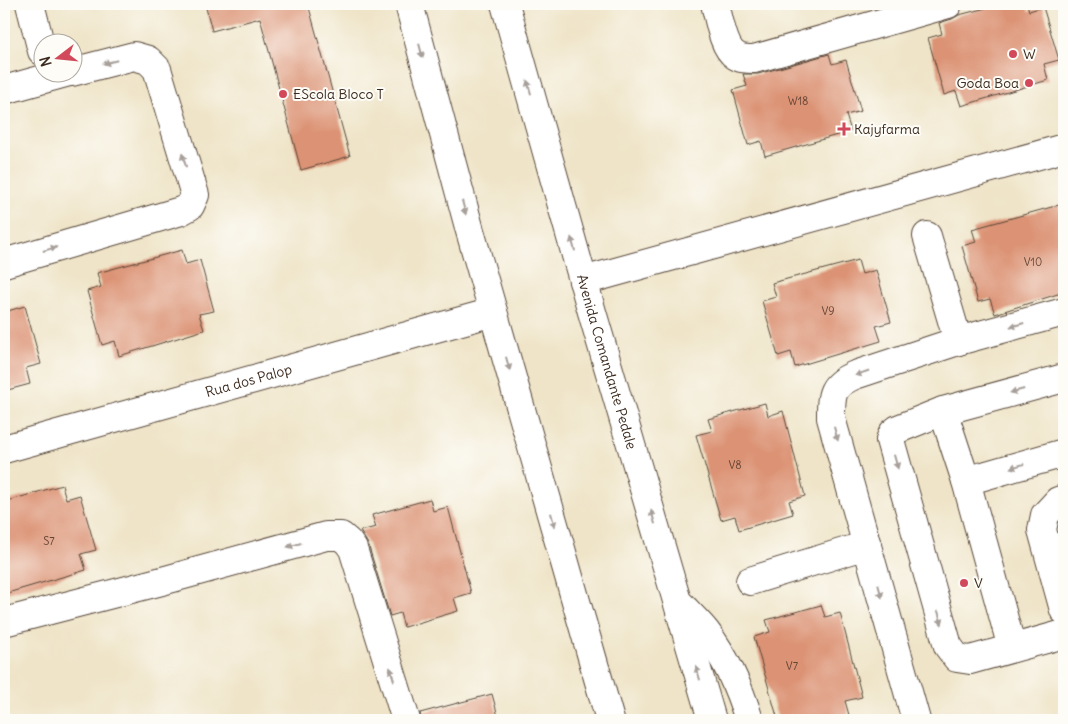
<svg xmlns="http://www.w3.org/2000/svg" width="1068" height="724" viewBox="0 0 1068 724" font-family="Delius,sans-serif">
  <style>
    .building { fill: #dc9374 }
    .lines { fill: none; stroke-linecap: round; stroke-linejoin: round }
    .minor-casing { stroke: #564638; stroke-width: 30 }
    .minor { stroke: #fff; stroke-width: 28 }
    .oneway { fill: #a79f9a }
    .poi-dot { fill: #d1495b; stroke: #fdfcf7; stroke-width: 2 }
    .labels { text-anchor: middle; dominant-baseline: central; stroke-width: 4; stroke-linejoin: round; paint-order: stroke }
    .number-label { font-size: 11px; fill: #634434 }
    .poi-label { font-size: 14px; fill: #3b2a1e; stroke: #fdfcf7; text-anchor: start }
    .street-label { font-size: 14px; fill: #3b2a1e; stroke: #fdfcf7 }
  </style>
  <rect width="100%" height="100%" fill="#fdfcf7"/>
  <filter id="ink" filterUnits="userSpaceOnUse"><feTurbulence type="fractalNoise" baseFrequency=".02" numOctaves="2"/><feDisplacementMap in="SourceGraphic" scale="10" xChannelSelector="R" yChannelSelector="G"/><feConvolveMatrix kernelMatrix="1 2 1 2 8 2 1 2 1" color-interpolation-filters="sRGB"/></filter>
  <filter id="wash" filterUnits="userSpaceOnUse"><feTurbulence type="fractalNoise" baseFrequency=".0096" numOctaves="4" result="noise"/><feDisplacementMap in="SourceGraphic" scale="20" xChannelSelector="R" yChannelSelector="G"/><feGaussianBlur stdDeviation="1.12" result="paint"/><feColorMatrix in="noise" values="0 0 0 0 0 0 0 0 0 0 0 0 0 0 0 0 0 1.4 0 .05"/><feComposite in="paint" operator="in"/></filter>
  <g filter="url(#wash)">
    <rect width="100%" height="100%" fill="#efe4c8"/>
    <g id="blocks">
      <g class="building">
        <polygon points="205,4 308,4 350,156 301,170 260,18 212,31"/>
        <polygon points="1001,4 1027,4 1029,11 1043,7 1059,60 1044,64 1048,80 961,106 956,91 944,95 928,38 942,34 939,23 952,19 959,15"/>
        <polygon points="829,54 832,64 846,60 861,111 846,115 851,131 765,156 761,141 748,145 733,90 747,86 743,74 758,74"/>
        <polygon points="1059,205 1064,224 1064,292 995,314 990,299 978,302 962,246 976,242 972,229"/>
        <polygon points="182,250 186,264 200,260 214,311 199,314 204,330 119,356 115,341 102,345 87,291 101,287 97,273"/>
        <polygon points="858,260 862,274 876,270 891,322 876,326 881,341 795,367 791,352 778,356 762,301 776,297 772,283"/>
        <polygon points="25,306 41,364 26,368 30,384 4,391 4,312"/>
        <polygon points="765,403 768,416 783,411 805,496 789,501 793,514 739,530 735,516 721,520 696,435 712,431 708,419"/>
        <polygon points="62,485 66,499 80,495 96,550 81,554 86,570 4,594 4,502"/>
        <polygon points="430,499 433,511 448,507 471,593 454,598 458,611 404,627 400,613 390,616 368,544 360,531 376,527 372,515"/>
        <polygon points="821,605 825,617 840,613 862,697 845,701 849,715 829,720 778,720 754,637 770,632 766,620"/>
        <polygon points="492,694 499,720 421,720 420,713"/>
      </g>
    </g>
  </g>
  <g filter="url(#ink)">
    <use href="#blocks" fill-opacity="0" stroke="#564638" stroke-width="1"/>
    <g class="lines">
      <g class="minor-casing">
        <g id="minor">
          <polyline points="30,4 42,51"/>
          <polyline points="409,4 470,231 610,720"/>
          <path id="s1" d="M505,4L592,312L712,720"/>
          <path d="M715,4C719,18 723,47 735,55C740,59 748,59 754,59L948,4"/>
          <polyline points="4,90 69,72"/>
          <polyline points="927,236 958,341"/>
          <polyline points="4,263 181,211 190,206 195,195 157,69 148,60 134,56 72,72"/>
          <polyline points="583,281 1064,148"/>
          <polyline points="1064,378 943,411 898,429 893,433 890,440 948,646 957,658 970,660 1064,634"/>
          <polyline points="943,411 966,481 1012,648"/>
          <path id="s2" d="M4,449L493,312"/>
          <polyline points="966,481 1064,453"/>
          <polyline points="1064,499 1058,501 1045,515 1042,530 1064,610"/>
          <polyline points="750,581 867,545"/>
          <path d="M682,606C690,615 699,623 706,632C726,658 740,690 749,720"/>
          <polyline points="4,622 162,581 326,536 341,536 348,542 353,549 406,720"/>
          <path d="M916,720L831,418C831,394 831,385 855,375L958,341L1064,312"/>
        </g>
      </g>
      <use href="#minor" class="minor"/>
    </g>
    <defs><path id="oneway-solid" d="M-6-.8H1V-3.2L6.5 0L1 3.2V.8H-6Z" transform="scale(1.25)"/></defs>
    <g class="oneway">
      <use href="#oneway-solid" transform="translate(421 51) rotate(75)"/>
      <use href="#oneway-solid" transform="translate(110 62) rotate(166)"/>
      <use href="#oneway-solid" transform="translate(529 87) rotate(-106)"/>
      <use href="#oneway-solid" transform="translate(184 160) rotate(-107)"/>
      <use href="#oneway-solid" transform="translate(464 208) rotate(75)"/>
      <use href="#oneway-solid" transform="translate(573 244) rotate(-106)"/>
      <use href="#oneway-solid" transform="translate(50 249) rotate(-16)"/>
      <use href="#oneway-solid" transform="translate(1017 325) rotate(165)"/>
      <use href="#oneway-solid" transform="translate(508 364) rotate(74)"/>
      <use href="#oneway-solid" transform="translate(862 373) rotate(161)"/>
      <use href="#oneway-solid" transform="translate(1017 391) rotate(165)"/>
      <use href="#oneway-solid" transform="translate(836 434) rotate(74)"/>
      <use href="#oneway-solid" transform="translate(896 462) rotate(74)"/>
      <use href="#oneway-solid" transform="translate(1017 466) rotate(164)"/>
      <use href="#oneway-solid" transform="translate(653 517) rotate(-106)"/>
      <use href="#oneway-solid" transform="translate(553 520) rotate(74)"/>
      <use href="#oneway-solid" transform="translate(294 545) rotate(164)"/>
      <use href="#oneway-solid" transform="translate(880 591) rotate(74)"/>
      <use href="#oneway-solid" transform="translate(940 618) rotate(74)"/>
      <use href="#oneway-solid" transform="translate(698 673) rotate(-106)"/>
      <use href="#oneway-solid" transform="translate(392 674) rotate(-107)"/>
    </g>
  </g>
  <g class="poi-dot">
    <circle cx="1013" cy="54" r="5"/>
    <circle cx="1029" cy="83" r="5"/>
    <circle cx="283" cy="94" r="5"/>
    <path d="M841.5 121.5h5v5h5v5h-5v5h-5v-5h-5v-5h5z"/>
    <circle cx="964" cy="583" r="5"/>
  </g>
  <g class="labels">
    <g class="number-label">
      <text x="798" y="101">W18</text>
      <text x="1033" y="262">V10</text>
      <text x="828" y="311">V9</text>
      <text x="735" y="465">V8</text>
      <text x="49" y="541">S7</text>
      <text x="792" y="666">V7</text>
    </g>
    <g class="poi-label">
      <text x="1023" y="54">W</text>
      <text x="1019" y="83" text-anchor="end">Goda Boa</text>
      <text x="293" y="94">EScola Bloco T</text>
      <text x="854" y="129">Kajyfarma</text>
      <text x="974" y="583">V</text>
    </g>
    <g class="street-label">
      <text stroke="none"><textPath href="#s1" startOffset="372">Avenida Comandante Pedale</textPath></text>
      <text stroke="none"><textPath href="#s2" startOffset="254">Rua dos Palop</textPath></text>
    </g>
  </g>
  <rect width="1068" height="724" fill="none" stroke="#fdfcf7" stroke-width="20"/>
  <g transform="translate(58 58) rotate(254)"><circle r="24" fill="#fdfcf7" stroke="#afa8a0"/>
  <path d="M0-4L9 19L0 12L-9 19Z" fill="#d1495b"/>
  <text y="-8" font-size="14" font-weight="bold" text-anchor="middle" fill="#3b2a1e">N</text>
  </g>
</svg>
